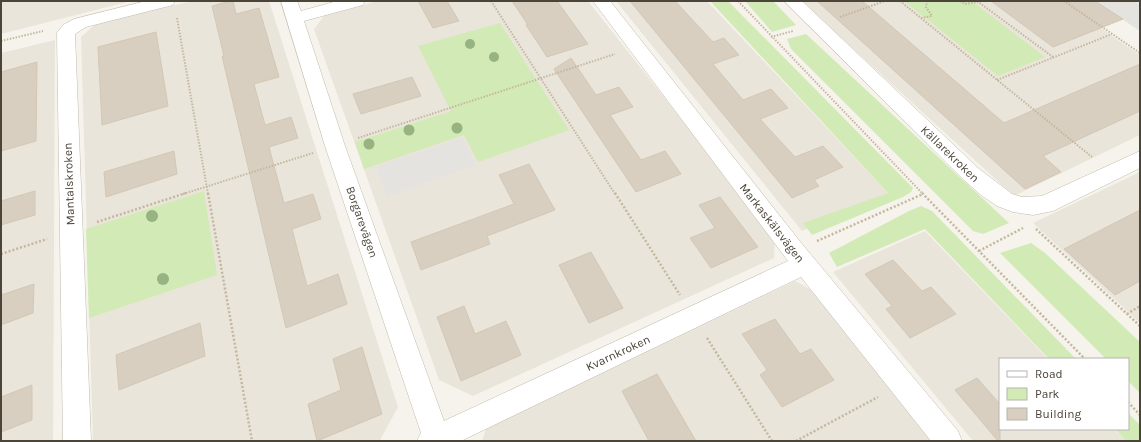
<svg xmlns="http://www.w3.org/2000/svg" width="1141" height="442" viewBox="0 0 1141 442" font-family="Karla,sans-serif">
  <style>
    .residential { fill: #eae5da }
    .green { fill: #d2eab5 }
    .parking { fill: #e5e3e0 }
    .building { fill: #d8cfc1; stroke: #d3c7b4 }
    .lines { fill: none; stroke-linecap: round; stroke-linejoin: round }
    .street-casing { stroke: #c2bbae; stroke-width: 1 }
    .path-far1 { stroke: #c4b79f; stroke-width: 2; stroke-dasharray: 1.5 1.5; stroke-linecap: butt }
    .path { stroke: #c4b79f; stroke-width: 2.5; stroke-dasharray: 2 2; stroke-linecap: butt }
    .street { fill: #fff; fill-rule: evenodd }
    .tree { fill: #97b381 }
    .labels { text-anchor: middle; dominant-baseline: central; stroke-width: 4; stroke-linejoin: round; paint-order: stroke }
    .street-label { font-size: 12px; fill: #4b4439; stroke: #fff }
  </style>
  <rect width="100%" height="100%" fill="#f6f3ec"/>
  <g class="residential">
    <polygon points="1,1 131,1 1,34"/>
    <polygon points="193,1 269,1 398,407 380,440 93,441 81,37 98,22"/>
    <polygon points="378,1 588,1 775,238 774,258 473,396 439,380 314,29 324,16"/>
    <polygon points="616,1 707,1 888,193 802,231"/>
    <polygon points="801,1 1061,1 1140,55 1140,135 1014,196"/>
    <polygon points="55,40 53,441 1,441 1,53"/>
    <polygon points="1140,172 1140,323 1033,223"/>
    <polygon points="925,231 1048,359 1000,359 1000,429 1114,429 1126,441 973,441 833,272"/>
    <polygon points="795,281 819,294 933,441 482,441 486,429"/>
  </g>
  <g class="green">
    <polygon points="710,1 728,1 913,188 911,192 903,197 812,235 803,223 888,193"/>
    <polygon points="745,1 773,1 796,25 772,32"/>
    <polygon points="904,1 972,1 1045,57 998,76"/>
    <polygon points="500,23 569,130 478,162 464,135 364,169 355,142 451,111 418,46"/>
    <polygon points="806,34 1009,223 983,234 973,231 791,49 787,39"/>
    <polygon points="204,191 217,275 89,318 86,229"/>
    <polygon points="921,206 932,211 1076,359 1049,359 925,229 837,267 829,253 909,211"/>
    <polygon points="1031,243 1045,253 1140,342 1140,393 1128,381 1128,359 1106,359 1000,253"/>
    <polygon points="1128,413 1140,425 1140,441 1126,441 1115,429 1128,429"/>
  </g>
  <g class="parking">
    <polygon points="1095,1 1135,1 1140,4 1140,31"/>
    <polygon points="462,137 476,165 387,197 376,167"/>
  </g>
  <g class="building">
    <polygon points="230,1 233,1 236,14 259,8 279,77 254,84 265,125 291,117 298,138 269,147 284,203 313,194 321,219 292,229 307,286 338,274 347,304 286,328 222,56 224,56 212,6"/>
    <polygon points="418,1 447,1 459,21 433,28"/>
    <polygon points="512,1 557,1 588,44 547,57 526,25 528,25"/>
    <polygon points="630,1 675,1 713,42 724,38 739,55 713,64 743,100 771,89 788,108 760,119 795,157 823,146 843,167 814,180 819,186 792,198"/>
    <polygon points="817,1 862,1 1004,123 1140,64 1140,111 1043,156 1061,172 1025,189"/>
    <polygon points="991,1 1095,1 1123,19 1053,47"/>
    <polygon points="156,32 168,106 102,125 98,47"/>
    <polygon points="571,58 596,95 619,87 633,107 610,115 641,160 665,151 681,174 636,192 554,69"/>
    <polygon points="37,62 36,141 1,151 1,72"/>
    <polygon points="412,77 421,96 361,114 353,94"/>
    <polygon points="174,151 177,174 106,197 104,172"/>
    <polygon points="529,164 555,210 487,236 490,244 421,270 411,242 514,204 499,175"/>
    <polygon points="35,191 35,215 1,225 1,201"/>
    <polygon points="720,197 758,247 711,268 690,238 715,228 699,205"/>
    <polygon points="1140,210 1140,281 1115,295 1064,249"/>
    <polygon points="591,252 623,308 589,323 559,265"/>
    <polygon points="893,260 922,291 931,287 956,314 910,338 886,309 892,306 865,274"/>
    <polygon points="34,284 33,313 1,325 1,295"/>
    <polygon points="464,306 475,334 506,321 521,355 461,381 437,317"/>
    <polygon points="775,319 800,354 811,349 834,380 782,407 760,375 767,370 742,334"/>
    <polygon points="200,323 205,356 119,390 116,355"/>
    <polygon points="362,347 382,414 317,441 308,404 341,390 333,359"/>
    <polygon points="657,374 696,441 649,441 622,391"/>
    <polygon points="977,378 1000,404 1000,441 998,441 955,390"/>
    <polygon points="32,385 32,420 1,432 1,397"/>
  </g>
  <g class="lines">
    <g class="street-casing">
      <g id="street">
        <polygon points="146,1 175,1 173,5 86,27 75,34 91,441 63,441 57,33 63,25 74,19"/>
        <polygon points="281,1 297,1 301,11 337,1 365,1 363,5 304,21 345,146 444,421 788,261 593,1 610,1 802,244 958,431 962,441 931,441 801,277 461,441 417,441 421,433 325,146"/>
        <polygon points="784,1 802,1 978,168 1012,194 1022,197 1042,196 1140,151 1140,168 1053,211 1033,215 1013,212 997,206 981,195 964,180"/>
      </g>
    </g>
    <g class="path-far1">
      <polyline points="491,1 615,194"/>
      <polyline points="738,1 923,194"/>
      <polyline points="900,1 1092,157"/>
      <polyline points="960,1 965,4 978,2"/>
      <polyline points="977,1 1053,57"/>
      <polyline points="1064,1 1140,53"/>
      <polyline points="840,17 885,1"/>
      <polyline points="177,18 208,194"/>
      <polyline points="921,18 932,16 926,7 927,1"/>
      <polyline points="771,37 793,31"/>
      <polyline points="1,41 43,31"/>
      <polyline points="997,80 1112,34"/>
      <polyline points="358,138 615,54"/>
      <polyline points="183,194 313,153"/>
    </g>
    <g class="path">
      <polyline points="208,193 252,441"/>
      <polyline points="615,193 680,295"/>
      <polyline points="922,193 1085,359"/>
      <polyline points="97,222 186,193"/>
      <polyline points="1036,229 1140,326"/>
      <polyline points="817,241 923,194"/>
      <polyline points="979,251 1023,228"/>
      <polyline points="1,254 47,239"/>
      <polyline points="1127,314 1140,306"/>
      <polyline points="707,338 772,441"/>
      <polyline points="1128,402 1140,415"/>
      <polyline points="796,441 878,397"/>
    </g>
    <use href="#street" class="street"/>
  </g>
  <g class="tree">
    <circle cx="470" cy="44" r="5"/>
    <circle cx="494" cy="57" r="5"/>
    <circle cx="457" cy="128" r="5.5"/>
    <circle cx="409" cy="130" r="5.5"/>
    <circle cx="369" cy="144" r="5.5"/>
    <circle cx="152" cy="216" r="6"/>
    <circle cx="163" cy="279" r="6"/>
  </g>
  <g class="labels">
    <g class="street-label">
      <text transform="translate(950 154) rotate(44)">Källarekroken</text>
      <text transform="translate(69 184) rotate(-92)">Mantalskroken</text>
      <text transform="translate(362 222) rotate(71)">Borgarevägen</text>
      <text transform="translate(772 223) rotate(52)">Markaskälsvägen</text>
      <text transform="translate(618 353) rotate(-25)">Kvarnkroken</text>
    </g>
  </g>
  <rect width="1141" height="442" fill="none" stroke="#4b4439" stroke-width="4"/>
  <rect x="999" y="358" width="130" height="72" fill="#ffffff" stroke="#b7b4b0"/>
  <rect x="1007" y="371" width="20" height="6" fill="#ffffff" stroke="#b7b4b0"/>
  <text x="1035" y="378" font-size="12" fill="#4b4439">Road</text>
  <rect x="1007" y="388" width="20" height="12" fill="#d2eab5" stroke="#b7b4b0"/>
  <text x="1035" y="398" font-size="12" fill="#4b4439">Park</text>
  <rect x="1007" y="408" width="20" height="12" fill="#d8cfc1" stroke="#b7b4b0"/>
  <text x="1035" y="418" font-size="12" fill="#4b4439">Building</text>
</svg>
